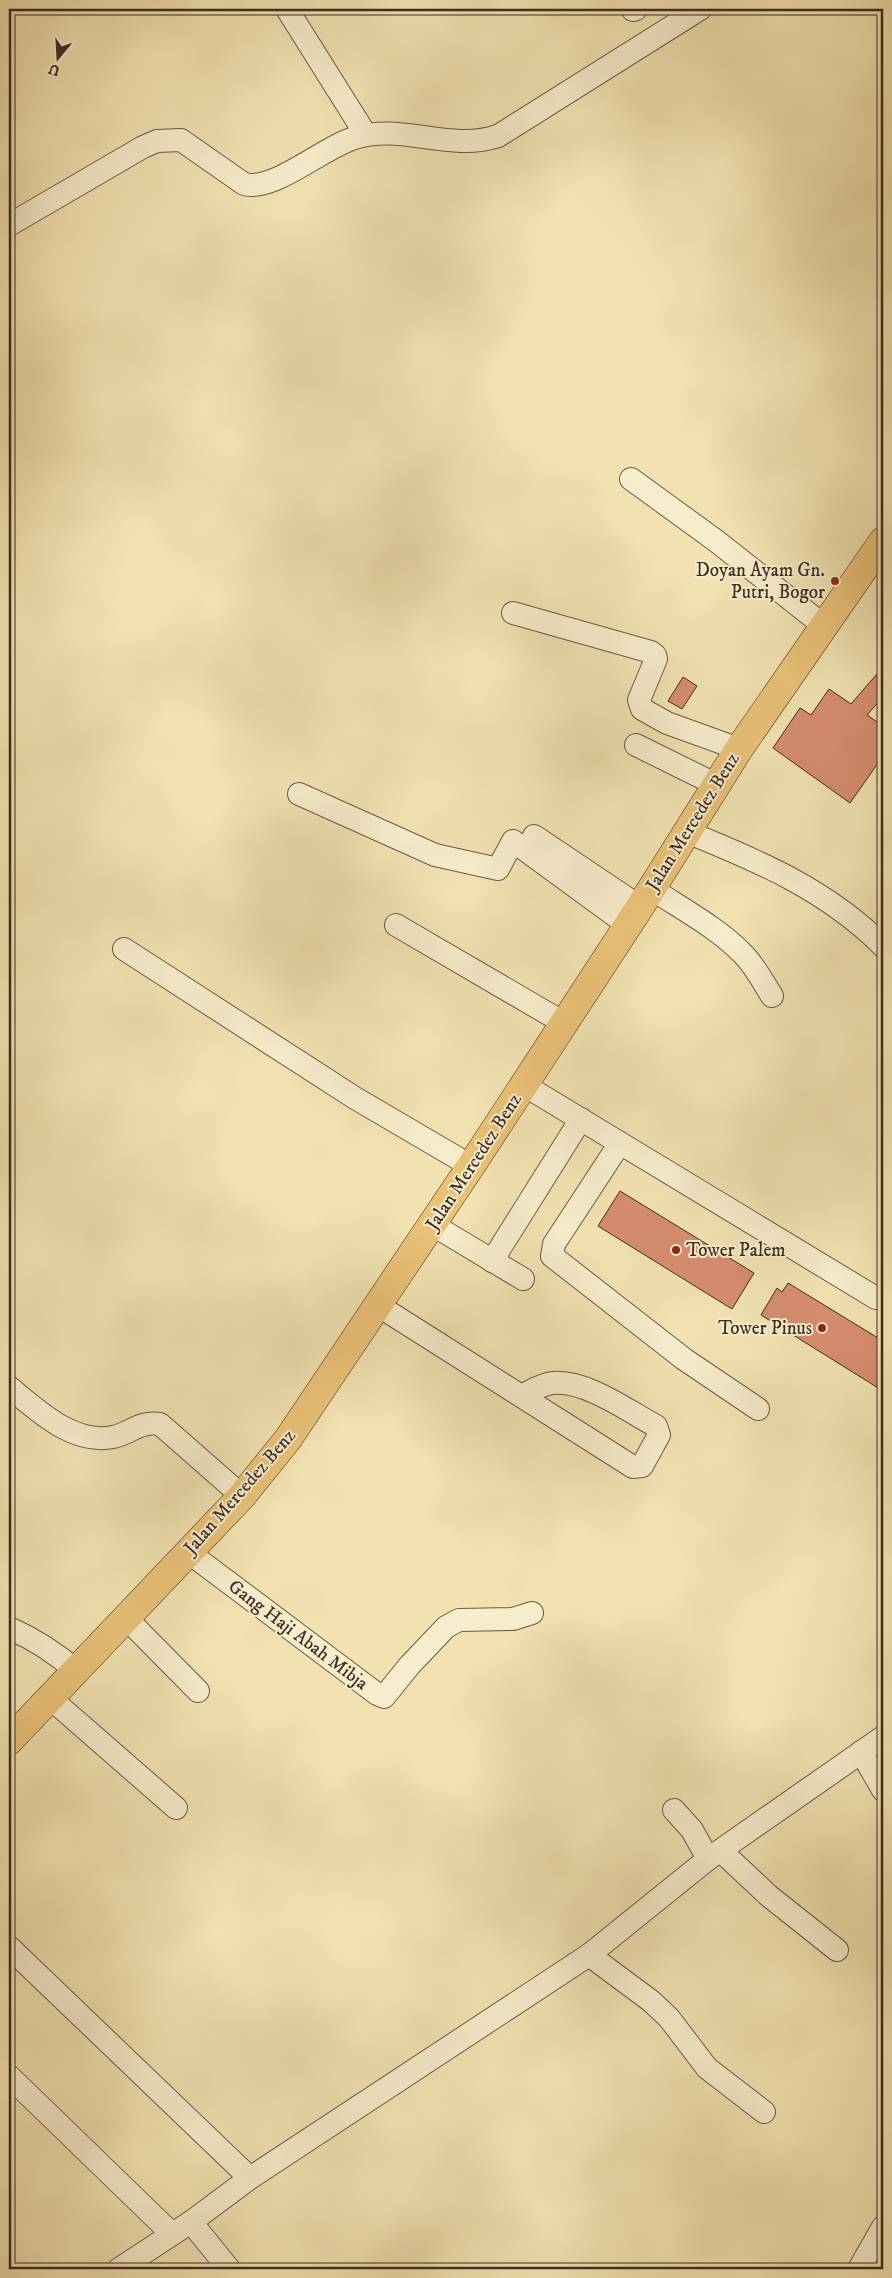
<svg xmlns="http://www.w3.org/2000/svg" width="892" height="2278" viewBox="0 0 892 2278" font-family="'IM FELL DW Pica',serif">
  <style>
    .building { fill: #d68d6e; stroke: #3b2c22 }
    .lines { fill: none; stroke-linecap: round; stroke-linejoin: round }
    .minor-casing { stroke: #695a46; stroke-width: 24 }
    .major-casing { stroke: #3b2c22; stroke-width: 29 }
    .minor { stroke: #f7eccc; stroke-width: 22 }
    .major { stroke: #e9c178; stroke-width: 28 }
    .poi-dot { fill: #8f2418; stroke: #f7eccc; stroke-width: 2 }
    .labels { text-anchor: middle; dominant-baseline: central; stroke-width: 4; stroke-linejoin: round; paint-order: stroke }
    .poi-label { font-size: 19px; fill: #3b2c22; stroke: #f7eccc; text-anchor: end }
    .street-label { font-size: 19px; fill: #3b2c22; stroke: #f7eccc }
  </style>
  <rect width="100%" height="100%" fill="#f2e2b0"/>
  <filter id="stains"><feTurbulence type="fractalNoise" baseFrequency=".004" numOctaves="4"/><feColorMatrix values="0 0 0 0 .2 0 0 0 0 .09 0 0 0 0 .02 0 0 0 .5 -.17"/></filter>
  <radialGradient id="worn" r=".72"><stop offset=".6" stop-color="#630" stop-opacity="0"/><stop offset="1" stop-color="#630" stop-opacity=".3"/></radialGradient>
  <g class="building">
    <polygon points="883,667 883,697 867,715 883,726 883,756 850,803 773,748 800,708 811,715 829,689 851,704"/>
    <polygon points="683,677 697,686 682,709 668,701"/>
    <polygon points="620,1191 754,1273 732,1309 598,1226"/>
    <polygon points="788,1283 883,1341 883,1391 761,1315 777,1288 782,1292"/>
  </g>
  <g class="lines">
    <g class="minor-casing">
      <g id="minor">
        <polyline points="287,9 366,135"/>
        <polyline points="633,10 636,9"/>
        <path d="M9,225L143,147L157,141L181,140L244,184C275,192 325,145 358,137C404,124 450,152 498,136L700,9"/>
        <polyline points="631,479 715,540 823,625"/>
        <polyline points="513,613 651,652 655,655 656,659 639,700 642,709 667,723 739,749"/>
        <polyline points="636,745 717,785"/>
        <polyline points="299,794 435,855 498,869 513,841 628,925"/>
        <path d="M687,832C759,861 827,890 883,946"/>
        <polyline points="534,836 640,907"/>
        <path d="M652,889C682,909 718,928 743,954C755,966 763,982 772,996"/>
        <polyline points="396,925 564,1023"/>
        <polyline points="124,949 355,1098 471,1166"/>
        <polyline points="524,1085 876,1298"/>
        <polyline points="620,1143 554,1244 552,1256 684,1359 758,1409"/>
        <polyline points="433,1225 523,1279"/>
        <polyline points="492,1261 581,1119"/>
        <path d="M379,1306L633,1467L642,1466L659,1435L656,1426C628,1411 586,1380 553,1383C542,1384 531,1391 521,1396"/>
        <path d="M9,1387C37,1410 73,1445 113,1437C132,1433 138,1421 160,1424L242,1496"/>
        <polyline points="188,1552 377,1694 384,1697 409,1666 446,1627 459,1620 513,1619 532,1613"/>
        <polyline points="126,1618 198,1691"/>
        <path d="M9,1628C34,1639 55,1652 76,1671"/>
        <polyline points="50,1698 176,1808"/>
        <polyline points="861,1752 883,1790"/>
        <polyline points="674,1810 692,1830 708,1859"/>
        <polyline points="721,1851 769,1896 837,1950"/>
        <polyline points="9,1947 250,2178"/>
        <polyline points="589,1955 651,2001 669,2018 707,2068 764,2112"/>
        <polyline points="9,2076 171,2233"/>
        <polyline points="191,2222 229,2269"/>
        <polyline points="119,2269 191,2222 250,2178 589,1955 708,1859 883,1737"/>
        <polyline points="859,2269 883,2227"/>
      </g>
    </g>
    <g class="major-casing">
      <polyline id="major" points="9,1741 242,1496 288,1439 471,1166 640,907 739,749 883,541"/>
    </g>
    <use href="#minor" class="minor"/>
    <use href="#major" class="major"/>
  </g>
  <g class="poi-dot">
    <circle cx="835" cy="581" r="5"/>
    <circle cx="676" cy="1250" r="5"/>
    <circle cx="822" cy="1328" r="5"/>
  </g>
  <g class="labels">
    <g class="poi-label">
      <text x="825" y="570">Doyan Ayam Gn.<tspan x="825" dy="22">Putri, Bogor</tspan></text>
      <text x="686" y="1250" text-anchor="start">Tower Palem</text>
      <text x="812" y="1328">Tower Pinus</text>
    </g>
    <g class="street-label">
      <text transform="translate(693 822) rotate(-58)">Jalan Mercedez Benz</text>
      <text transform="translate(474 1162) rotate(-57)">Jalan Mercedez Benz</text>
      <text transform="translate(240 1492) rotate(-49)">Jalan Mercedez Benz</text>
      <text transform="translate(298 1635) rotate(37)">Gang Haji Abah Mibja</text>
    </g>
  </g>
  <rect width="892" height="2278" fill="none" stroke="#f2e2b0" stroke-width="30"/>
  <rect x="10" y="10" width="872" height="2258" fill="none" stroke="#3b2c22" stroke-width="2.5"/>
  <rect x="15" y="15" width="862" height="2248" fill="none" stroke="#3b2c22"/>
  <g transform="translate(58 58) rotate(198)" stroke="#f7eccc" stroke-width="4" paint-order="stroke">
  <path d="M0-4L9 19L0 12L-9 19Z" fill="#3b2c22"/>
  <text y="-8" font-size="14" font-weight="bold" text-anchor="middle" fill="#3b2c22">U</text>
  </g>
  <rect width="100%" height="100%" filter="url(#stains)"/>
  <rect width="100%" height="100%" fill="url(#worn)"/>
</svg>
